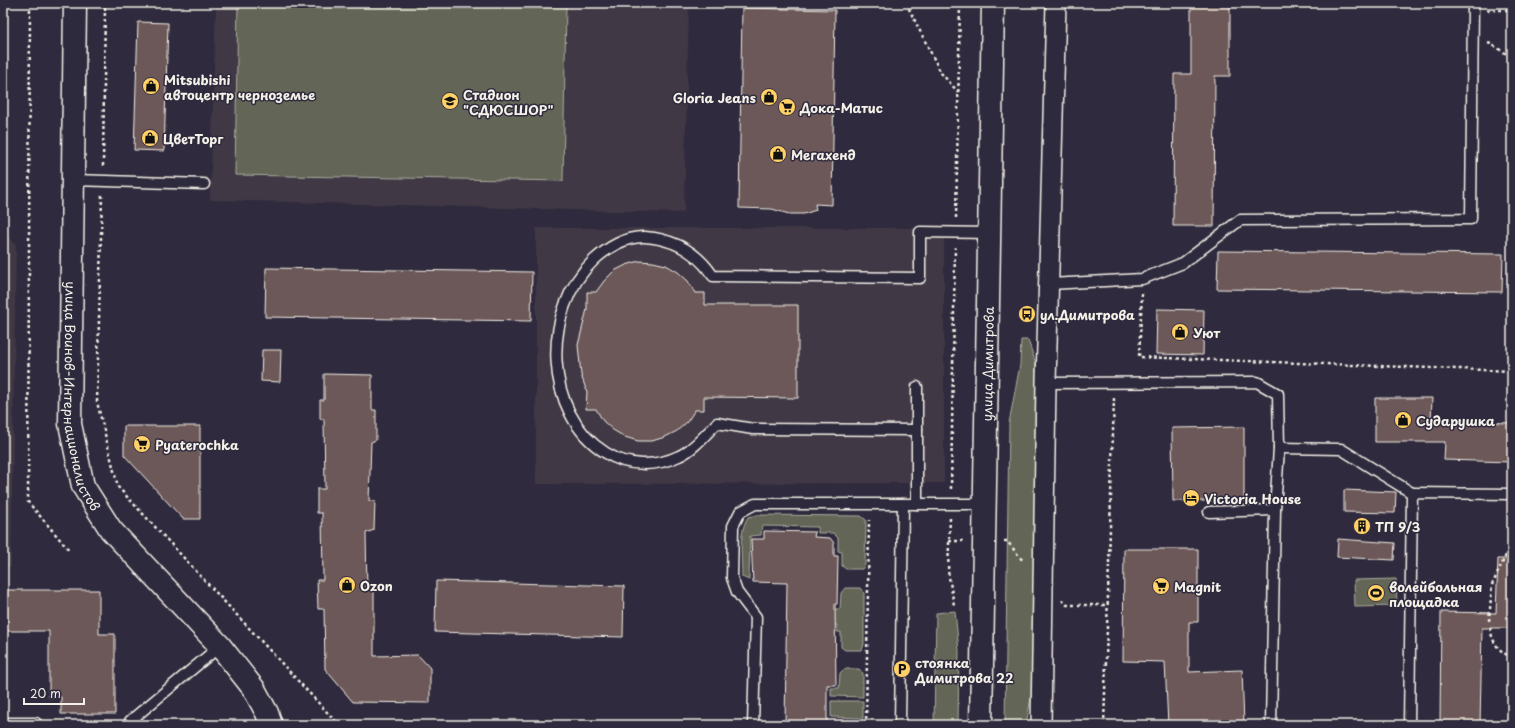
<svg xmlns="http://www.w3.org/2000/svg" width="1515" height="728" viewBox="0 0 1515 728" font-family="'Playpen Sans',sans-serif">
  <style>
    .built { fill: #413845 }
    .green { fill: #646657; stroke: #acaca0 }
    .building { fill: #6c5859; stroke: #f4f1e8 }
    .lines { fill: none; stroke-linecap: round; stroke-linejoin: round }
    .service-casing { stroke: #f4f1e8; stroke-width: 13 }
    .minor-casing { stroke: #f4f1e8; stroke-width: 22 }
    .tertiary-casing { stroke: #f4f1e8; stroke-width: 25 }
    .secondary-casing { stroke: #f4f1e8; stroke-width: 25 }
    .path { stroke: #f4f1e8; stroke-width: 2.5; stroke-dasharray: 3 3; stroke-linecap: butt }
    .service { stroke: #2f2a3d; stroke-width: 10 }
    .minor { stroke: #2f2a3d; stroke-width: 19 }
    .tertiary { stroke: #2f2a3d; stroke-width: 22 }
    .secondary { stroke: #2f2a3d; stroke-width: 22 }
    .labels { text-anchor: middle; dominant-baseline: central; stroke-width: 3; stroke-linejoin: round; paint-order: stroke }
    .poi-label { font-size: 13px; font-weight: bold; fill: #f4f1e8; stroke: #2f2a3d; text-anchor: start }
    .street-label { font-size: 13px; fill: #f4f1e8; stroke: #2f2a3d }
  </style>
  <rect width="100%" height="100%" fill="#2f2a3d"/>
  <filter id="ink" filterUnits="userSpaceOnUse"><feTurbulence type="fractalNoise" baseFrequency=".025" numOctaves="2"/><feDisplacementMap in="SourceGraphic" scale="8" xChannelSelector="R" yChannelSelector="G"/><feConvolveMatrix kernelMatrix="1 2 1 2 8 2 1 2 1" color-interpolation-filters="sRGB"/></filter>
  <g filter="url(#ink)">
    <g class="built">
      <polygon points="216,3 689,3 684,213 210,200"/>
      <polygon points="536,228 944,228 944,483 536,484"/>
      <polygon points="3,230 16,245 11,567 3,567"/>
    </g>
    <g class="green">
      <polygon points="238,3 566,3 563,181 235,175"/>
      <polygon points="1021,340 1028,340 1036,364 1032,692 1026,725 1005,725 1009,423 1020,365"/>
      <path d="M757,515L861,516L866,520L865,565L862,569H846L842,566V552L838,551V538L833,533H818V527L762,526L761,535L750,536L749,580L742,577C742,559 738,532 748,517Z"/>
      <polygon points="1396,579 1397,606 1355,607 1354,580"/>
      <polygon points="845,588 860,588 864,593 864,644 862,650 845,650 841,647 841,632 837,632 837,625 832,624 832,609 840,609 841,593"/>
      <polygon points="955,611 959,651 958,725 934,725 936,613"/>
      <polygon points="844,669 859,669 863,673 863,697 831,696 831,688 839,688 840,673"/>
      <polygon points="831,701 863,701 863,718 831,717"/>
    </g>
    <g class="building">
      <polygon points="1191,3 1230,3 1230,76 1215,76 1214,226 1173,226 1174,74 1191,74"/>
      <polygon points="742,8 835,10 832,205 815,204 816,210 804,214 789,214 772,209 739,208"/>
      <polygon points="138,22 168,23 164,151 134,150"/>
      <polygon points="1218,251 1503,254 1502,292 1217,289"/>
      <polygon points="639,261 653,262 666,265 678,272 688,281 695,293 705,293 705,305 798,305 798,398 704,397 704,410 695,410 687,422 677,431 665,437 652,441 638,441 625,437 613,430 603,421 596,409 586,409 587,392 581,375 578,345 587,309 587,292 596,292 604,281 614,271 626,265"/>
      <polygon points="266,268 532,272 531,321 265,317"/>
      <polygon points="1157,309 1204,310 1203,355 1156,354"/>
      <polygon points="262,350 281,350 280,382 261,381"/>
      <polygon points="324,374 372,375 372,410 376,410 376,440 371,442 369,501 375,501 374,530 366,533 367,590 374,590 374,656 418,655 430,668 430,703 353,702 325,669 324,609 318,609 317,580 323,580 322,513 317,513 317,489 325,489 324,419 320,419 320,400 324,400"/>
      <polygon points="1375,398 1432,398 1431,421 1512,423 1512,462 1444,460 1445,442 1375,442"/>
      <polygon points="124,426 200,426 200,519 183,519 124,455"/>
      <polygon points="1244,427 1244,501 1173,501 1172,428"/>
      <polygon points="1344,490 1396,492 1395,513 1344,512"/>
      <polygon points="764,531 815,532 814,537 830,538 834,543 834,556 838,556 837,604 835,604 836,685 827,685 827,725 785,725 787,583 753,582 751,539 764,539"/>
      <polygon points="1338,539 1395,543 1394,560 1337,557"/>
      <polygon points="1124,549 1198,549 1198,622 1189,622 1189,672 1242,670 1244,725 1168,725 1165,662 1123,661"/>
      <polygon points="1498,559 1512,559 1512,628 1482,628 1480,725 1440,725 1441,612 1496,613"/>
      <polygon points="436,581 624,586 623,637 435,632"/>
      <polygon points="3,590 99,590 99,634 115,634 115,714 61,714 61,697 49,697 49,631 3,631"/>
    </g>
    <g class="lines">
      <g class="service-casing">
        <g id="service">
          <polyline points="73,180 204,184"/>
          <polyline points="1050,284 1142,279 1183,263 1240,220 1471,219 1473,3"/>
          <polyline points="1046,383 1257,382 1278,394 1279,448 1275,510 1271,725"/>
          <path d="M917,430L753,429L717,423C706,434 693,450 679,456C656,467 628,467 606,453C543,414 541,310 594,260C607,248 626,236 645,237C673,239 697,252 713,276L920,278V232L989,233"/>
          <polyline points="1279,448 1341,449 1412,493"/>
          <polyline points="917,504 917,387"/>
          <polyline points="1209,512 1275,510"/>
          <polyline points="3,723 36,723 38,725"/>
          <polyline points="130,725 130,721 220,646"/>
          <polyline points="753,725 756,617 737,592 732,578 733,526 740,512 755,504 984,504"/>
          <polyline points="900,725 903,504"/>
          <polyline points="1409,725 1412,493 1512,494"/>
        </g>
      </g>
      <g class="minor-casing">
        <polyline id="minor" points="1041,725 1046,383 1056,3"/>
      </g>
      <g class="tertiary-casing">
        <g id="tertiary">
          <path id="s1" d="M75,3L70,424L83,486L111,530L220,646L254,689L267,713L271,725"/>
        </g>
      </g>
      <g class="secondary-casing">
        <g id="secondary">
          <path id="s2" d="M981,725L993,3"/>
        </g>
      </g>
      <g class="path">
        <polyline points="30,3 28,502 69,550"/>
        <polyline points="906,3 941,73 958,92"/>
        <polyline points="1487,10 1512,10"/>
        <path d="M1488,43C1497,46 1505,55 1512,56"/>
        <polyline points="103,166 105,3"/>
        <polyline points="102,195 97,402 118,487 339,725"/>
        <polyline points="956,218 960,3"/>
        <polyline points="1142,293 1139,357 1512,371"/>
        <polyline points="951,489 955,247"/>
        <polyline points="950,518 948,571 954,605"/>
        <polyline points="949,541 963,541"/>
        <polyline points="1004,541 1007,541 1023,561"/>
        <polyline points="1062,600 1067,605 1108,605"/>
        <polyline points="1489,621 1492,585 1512,542"/>
        <path d="M1490,628C1493,644 1498,650 1512,658"/>
        <polyline points="866,725 869,520"/>
        <polyline points="1104,725 1114,398"/>
      </g>
      <use href="#service" class="service"/>
      <use href="#minor" class="minor"/>
      <use href="#tertiary" class="tertiary"/>
      <use href="#secondary" class="secondary"/>
    </g>
  </g>
  <defs>
    <g id="shop-disc" transform="scale(0.9)"><circle r="9.5" fill="#ffd166" stroke="#2f2a3d"/><path d="M-5-2.5h2.3a2.7 3.5 0 0 1 5.4 0H5L5.5 6h-11ZM-1.5-2.5h3a1.5 2.3 0 0 0-3 0Z" fill="#111"/></g>
    <g id="school-disc" transform="scale(0.9)"><circle r="9.5" fill="#ffd166" stroke="#2f2a3d"/><path d="M0-5L7-2L0 1L-7-2ZM-4 1L0 2.5L4 1V4Q0 6-4 4Z" fill="#111"/></g>
    <g id="supermarket-disc" transform="scale(0.9)"><circle r="9.5" fill="#ffd166" stroke="#2f2a3d"/><path d="M-6-5.5h2.5l.6 2H6L4.5 2H-2.5L-4.4-4H-6ZM-1.5 3.2a1.3 1.3 0 1 0 .1 0ZM3 3.2a1.3 1.3 0 1 0 .1 0Z" fill="#111"/></g>
    <g id="bus-disc" transform="scale(0.9)"><circle r="9.5" fill="#ffd166" stroke="#2f2a3d"/><path d="M-5-6H5V4H4V6H2V4H-2V6H-4V4H-5ZM-3.5-4V0h7V-4ZM-3.5 1.2v1.5H-2V1.2ZM2 1.2v1.5H3.5V1.2Z" fill="#111"/></g>
    <g id="hotel-disc" transform="scale(0.9)"><circle r="9.5" fill="#ffd166" stroke="#2f2a3d"/><path d="M-6-4.5h1.5V1H6V5H4.5V3h-9V5H-6ZM-4 0a1.8 1.8 0 1 1 3.6 0ZM.5 0V-2.5h3Q6-2.5 6 0Z" fill="#111"/></g>
    <g id="building-disc" transform="scale(0.9)"><circle r="9.5" fill="#ffd166" stroke="#2f2a3d"/><path d="M-4-6H4V6H1V3H-1V6H-4ZM-2.5-4.3h1.7v1.8h-1.7ZM.8-4.3h1.7v1.8H.8ZM-2.5-1h1.7V.8h-1.7ZM.8-1h1.7V.8H.8Z" fill="#111"/></g>
    <g id="stadium-disc" transform="scale(0.9)"><circle r="9.5" fill="#ffd166" stroke="#2f2a3d"/><path d="M0-5a6.5 5 0 1 0 0 10a6.5 5 0 1 0 0-10ZM-3.5-1.8h7v3.6h-7Z" fill="#111"/></g>
    <g id="parking-disc" transform="scale(0.9)"><circle r="9.5" fill="#ffd166" stroke="#2f2a3d"/><path d="M-3.5-5.5H1a3.5 3.5 0 0 1 0 7H-1V5.5H-3.5ZM-1-3.4V-.6H.8a1.4 1.4 0 0 0 0-2.8Z" fill="#111"/></g>
  </defs>
  <g fill-rule="evenodd">
    <use href="#shop-disc" x="151" y="86"/>
    <use href="#shop-disc" x="769" y="97"/>
    <use href="#school-disc" x="450" y="101"/>
    <use href="#supermarket-disc" x="787" y="107"/>
    <use href="#shop-disc" x="150" y="138"/>
    <use href="#shop-disc" x="778" y="154"/>
    <use href="#bus-disc" x="1027" y="314"/>
    <use href="#shop-disc" x="1180" y="332"/>
    <use href="#shop-disc" x="1403" y="420"/>
    <use href="#supermarket-disc" x="142" y="444"/>
    <use href="#hotel-disc" x="1191" y="498"/>
    <use href="#building-disc" x="1362" y="526"/>
    <use href="#shop-disc" x="347" y="585"/>
    <use href="#supermarket-disc" x="1161" y="586"/>
    <use href="#stadium-disc" x="1376" y="593"/>
    <use href="#parking-disc" x="902" y="669"/>
  </g>
  <g class="labels">
    <g class="poi-label">
      <text x="164" y="79">Mitsubishi<tspan x="164" dy="15">автоцентр черноземье</tspan></text>
      <text x="463" y="94">Стадион<tspan x="463" dy="15">"СДЮСШОР"</tspan></text>
      <text x="756" y="97" text-anchor="end">Gloria Jeans</text>
      <text x="800" y="107">Дока-Матис</text>
      <text x="163" y="138">ЦветТорг</text>
      <text x="791" y="154">Мегахенд</text>
      <text x="1040" y="314">ул.Димитрова</text>
      <text x="1193" y="332">Уют</text>
      <text x="1416" y="420">Сударушка</text>
      <text x="155" y="444">Pyaterochka</text>
      <text x="1204" y="498">Victoria House</text>
      <text x="1375" y="526">ТП 9/3</text>
      <text x="360" y="585">Ozon</text>
      <text x="1174" y="586">Magnit</text>
      <text x="1389" y="586">волейбольная<tspan x="1389" dy="15">площадка</tspan></text>
      <text x="915" y="662">стоянка<tspan x="915" dy="15">Димитрова 22</tspan></text>
    </g>
    <g class="street-label">
      <text stroke="none"><textPath href="#s2" startOffset="361">улица Димитрова</textPath></text>
      <text stroke="none"><textPath href="#s1" startOffset="395">улица Воинов-Интернационалистов</textPath></text>
    </g>
  </g>
  <rect width="1515" height="728" fill="none" stroke="#2f2a3d" stroke-width="16"/>
  <rect x="8" y="8" width="1499" height="712" fill="none" stroke="#f4f1e8" stroke-width="1.5" filter="url(#ink)"/>
  <path d="M24 698v6h60v-6" fill="none" stroke="#f4f1e8" stroke-width="2"/>
  <text x="30" y="698" font-size="12" fill="#f4f1e8" stroke="#2f2a3d" stroke-width="3" paint-order="stroke">20 m</text>
</svg>
